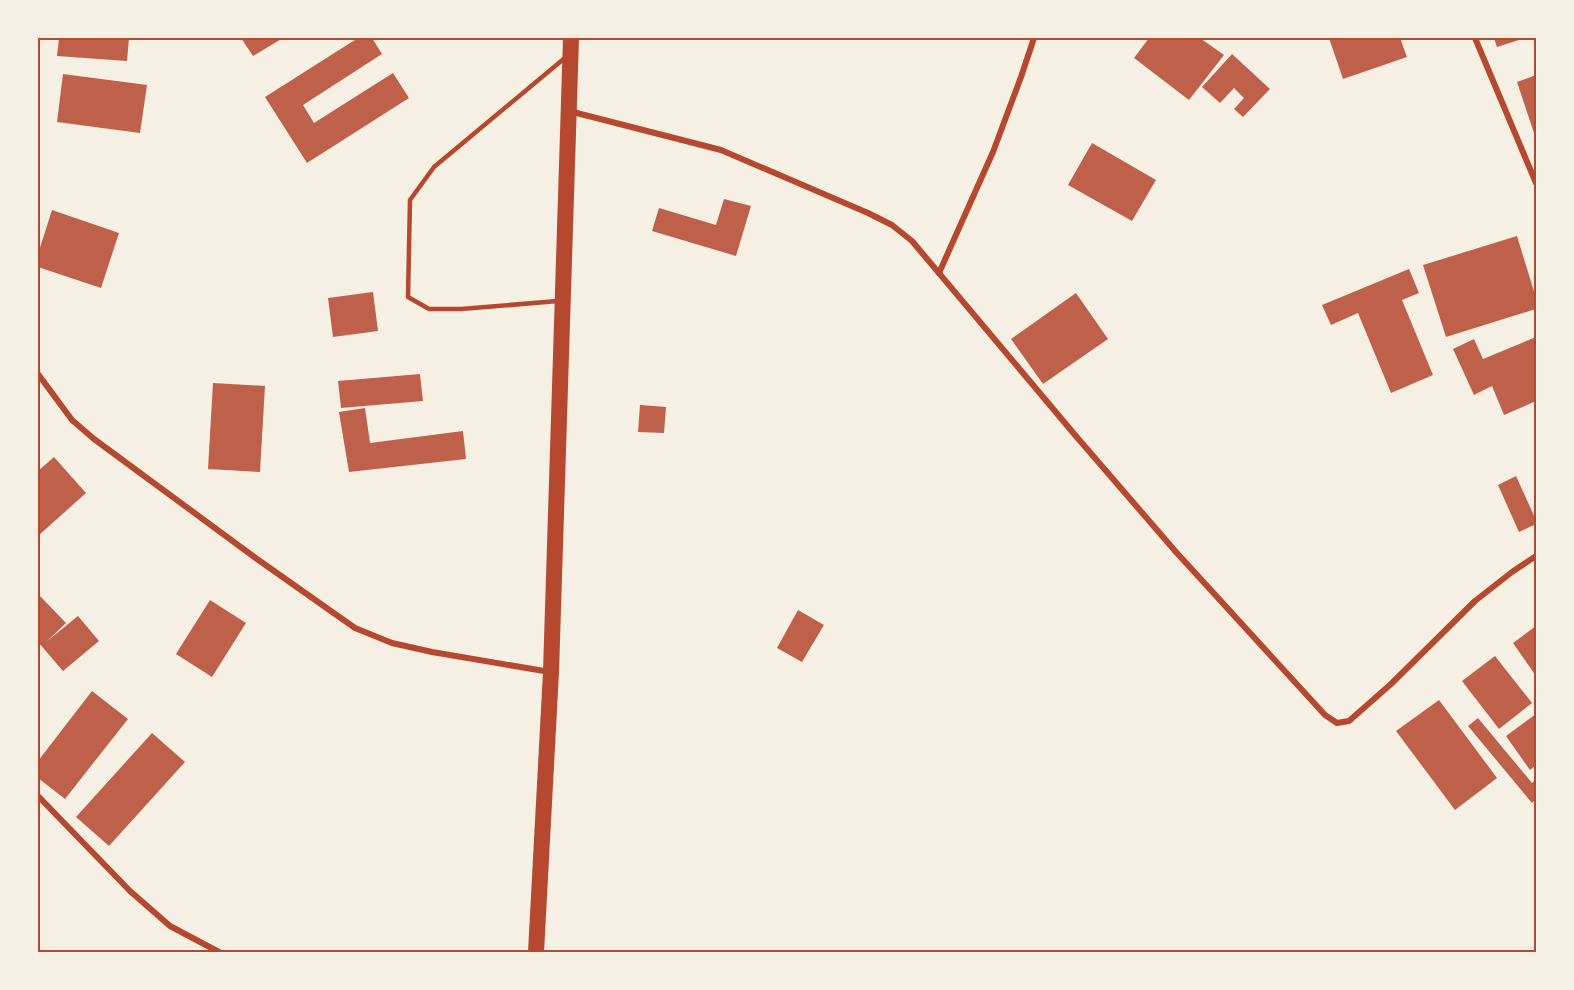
<svg xmlns="http://www.w3.org/2000/svg" width="1574" height="990" viewBox="0 0 1574 990" font-family="Helvetica,sans-serif">
  <style>
    .building { fill: #bf614a }
    .lines { fill: none; stroke-linecap: round; stroke-linejoin: round }
    .service { stroke: #b5482f; stroke-width: 4.5 }
    .minor { stroke: #b5482f; stroke-width: 6 }
    .trunk { stroke: #b5482f; stroke-width: 16 }
    .neatline { fill: none; stroke: #b5482f; stroke-width: 2 }
  </style>
  <rect width="100%" height="100%" fill="#f6efe4"/>
  <g class="building">
    <polygon points="59,38 129,38 127,61 57,56"/>
    <polygon points="241,38 283,38 253,56"/>
    <polygon points="358,38 372,38 382,54 303,105 314,123 393,73 409,98 307,163 265,97"/>
    <polygon points="1149,38 1200,38 1224,55 1189,100 1134,58"/>
    <polygon points="1329,38 1400,38 1407,57 1343,79"/>
    <polygon points="1494,38 1525,38 1497,47"/>
    <polygon points="1232,54 1270,89 1243,117 1234,109 1244,98 1234,88 1220,103 1202,87"/>
    <polygon points="63,74 147,85 140,133 57,122"/>
    <polygon points="1536,75 1536,139 1517,82"/>
    <polygon points="1092,143 1156,180 1132,221 1068,185"/>
    <polygon points="724,199 751,206 736,256 652,231 659,208 716,225"/>
    <polygon points="52,210 119,233 101,288 38,267 38,254"/>
    <polygon points="1517,236 1536,298 1536,309 1446,337 1423,265"/>
    <polygon points="1409,269 1419,293 1402,300 1433,375 1391,393 1358,313 1331,325 1322,305"/>
    <polygon points="373,292 378,331 333,337 328,298"/>
    <polygon points="1076,293 1108,339 1043,384 1011,339"/>
    <polygon points="1536,337 1536,401 1504,415 1492,386 1474,395 1453,349 1474,339 1483,359"/>
    <polygon points="420,374 423,401 341,408 338,381"/>
    <polygon points="213,383 265,386 260,472 208,469"/>
    <polygon points="640,405 666,407 664,433 638,432"/>
    <polygon points="365,408 370,443 463,431 466,459 349,472 339,412"/>
    <polygon points="54,457 86,493 38,536 38,471"/>
    <polygon points="1516,476 1536,520 1536,524 1519,532 1498,485"/>
    <polygon points="38,594 66,623 46,642 78,616 99,641 63,671 38,642"/>
    <polygon points="210,600 246,623 212,677 176,654"/>
    <polygon points="798,610 824,625 802,662 777,648"/>
    <polygon points="1536,626 1536,676 1513,643"/>
    <polygon points="1495,656 1532,703 1499,729 1462,681"/>
    <polygon points="92,691 128,719 65,799 38,778 38,761"/>
    <polygon points="1439,700 1497,778 1455,810 1396,731"/>
    <polygon points="1536,714 1536,765 1530,770 1506,736"/>
    <polygon points="1478,718 1532,783 1536,779 1536,799 1532,803 1468,726"/>
    <polygon points="152,733 185,762 109,846 76,817"/>
  </g>
  <g class="lines">
    <polyline class="service" points="558,301 461,309 429,309 408,297 410,200 434,167 566,57"/>
    <g class="minor">
      <polyline points="1475,38 1536,183"/>
      <polyline points="569,111 721,150 868,213 892,225 912,241 1075,435 1176,552 1325,715 1337,723 1349,721 1391,684 1475,601 1512,572 1536,556"/>
      <polyline points="939,273 993,152 1021,77 1034,38"/>
      <polyline points="38,374 72,420 94,439 257,559 355,628 392,643 432,652 550,672"/>
      <polyline points="38,796 130,891 170,926 219,952"/>
    </g>
    <polyline class="trunk" points="536,952 551,672 571,38"/>
  </g>
  <rect width="1574" height="990" fill="none" stroke="#f6efe4" stroke-width="78"/>
  <rect x="39" y="39" width="1496" height="912" class="neatline"/>
</svg>
